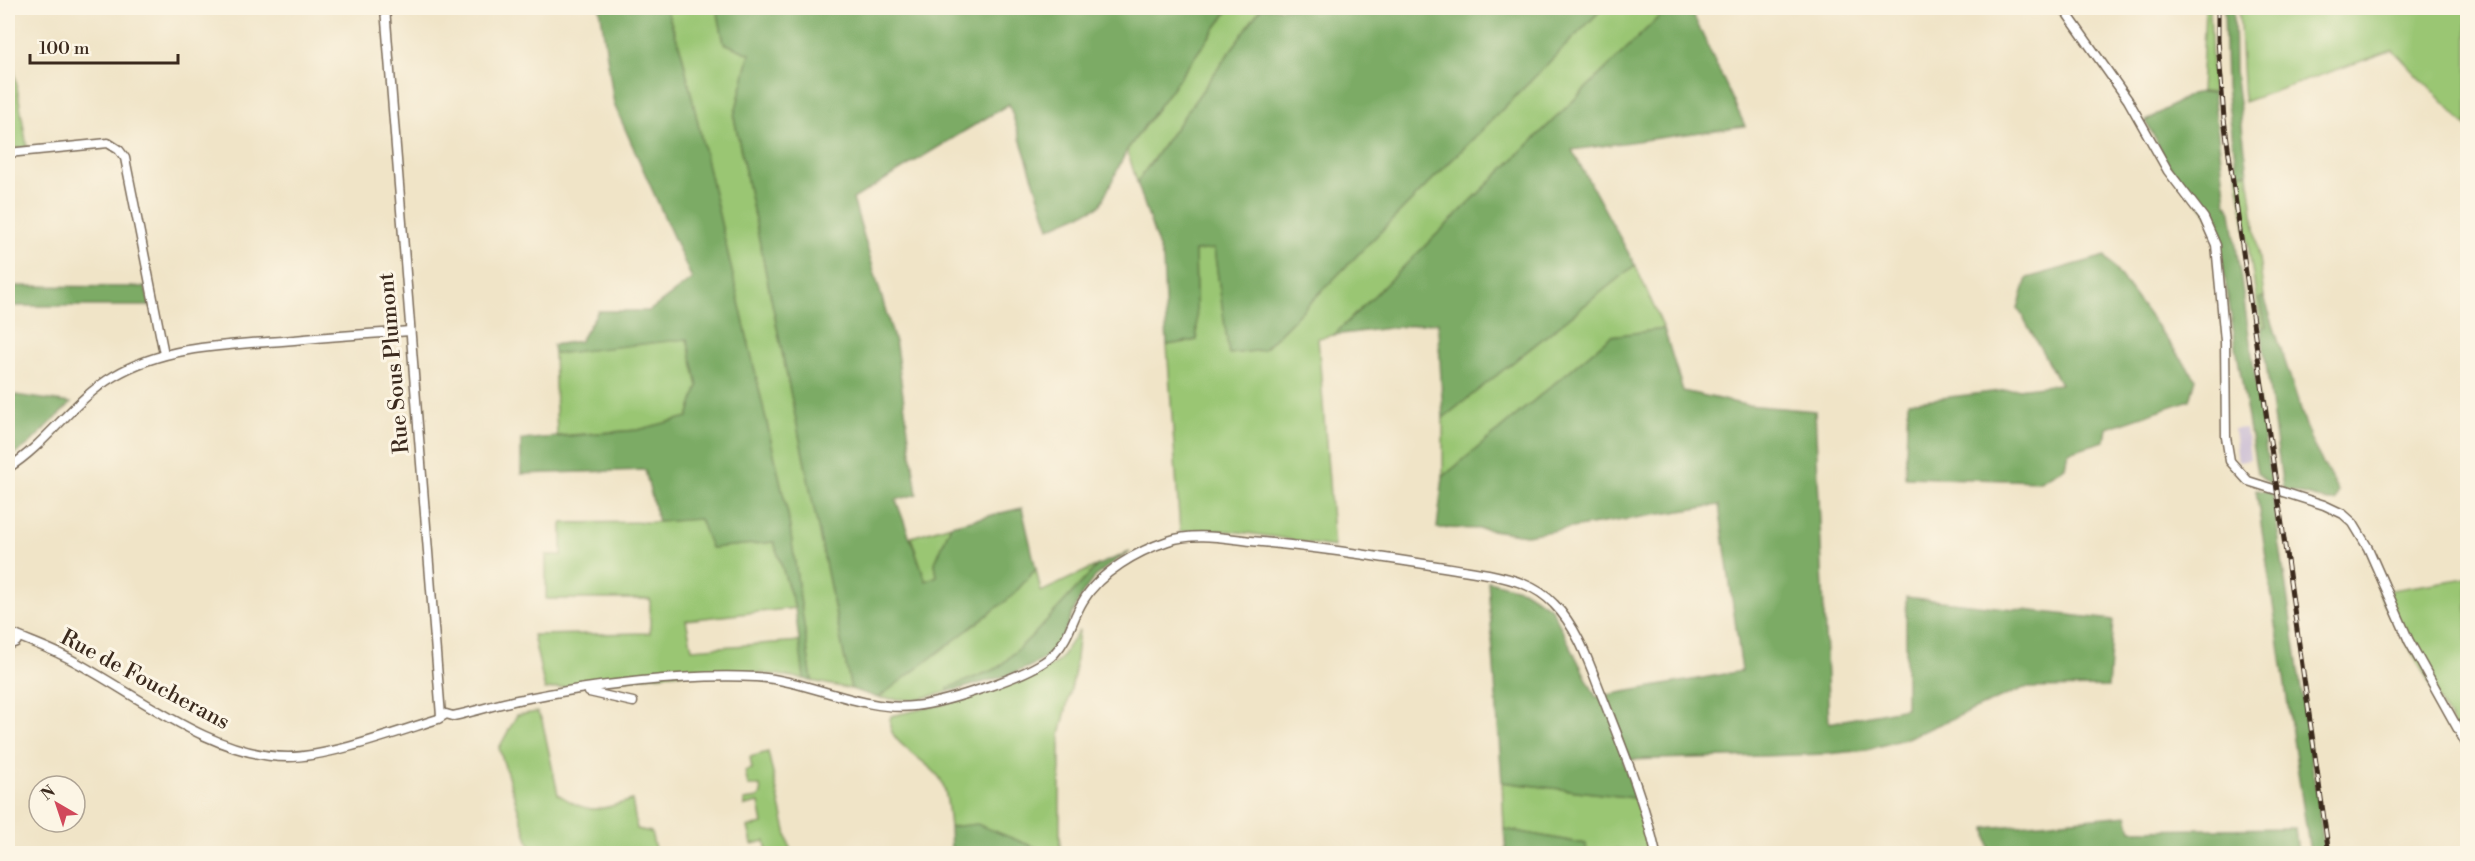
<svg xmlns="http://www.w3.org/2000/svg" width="2475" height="861" viewBox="0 0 2475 861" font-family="'Libre Bodoni',serif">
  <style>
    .industrial { fill: #ccbfd4 }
    .green { fill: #9ac673; stroke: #6a7848; stroke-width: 1.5 }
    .forest { fill: #7bab65; stroke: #5b6a42; stroke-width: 1.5 }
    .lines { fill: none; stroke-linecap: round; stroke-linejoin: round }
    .street-casing { stroke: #7a6b59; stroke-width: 11 }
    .street { stroke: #fff; stroke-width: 8 }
    .rail-casing { stroke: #3b2a1e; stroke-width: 5 }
    .rail { stroke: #fcf5e5; stroke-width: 3; stroke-dasharray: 9; stroke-linecap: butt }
    .labels { text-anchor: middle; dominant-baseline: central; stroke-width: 6; stroke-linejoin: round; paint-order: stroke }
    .street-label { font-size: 22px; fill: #3b2a1e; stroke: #fcf5e5 }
  </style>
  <rect width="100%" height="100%" fill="#fcf5e5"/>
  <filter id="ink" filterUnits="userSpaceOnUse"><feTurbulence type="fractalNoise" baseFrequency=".0167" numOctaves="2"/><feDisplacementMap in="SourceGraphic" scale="12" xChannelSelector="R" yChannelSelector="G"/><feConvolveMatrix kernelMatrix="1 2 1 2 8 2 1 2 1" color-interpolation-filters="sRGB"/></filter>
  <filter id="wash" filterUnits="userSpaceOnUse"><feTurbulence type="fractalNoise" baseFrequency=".008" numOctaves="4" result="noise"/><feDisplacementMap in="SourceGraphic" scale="24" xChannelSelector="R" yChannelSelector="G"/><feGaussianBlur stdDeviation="1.35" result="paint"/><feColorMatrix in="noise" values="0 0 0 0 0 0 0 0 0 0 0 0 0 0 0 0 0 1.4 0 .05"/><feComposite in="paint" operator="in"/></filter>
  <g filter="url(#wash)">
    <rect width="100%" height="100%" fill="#f0e4c7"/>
    <polygon class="industrial" points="2246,428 2250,459 2238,461 2234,429"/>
    <g class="green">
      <polygon points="666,8 717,8 724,43 750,54 734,117 851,689 812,681 788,515 682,54"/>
      <polygon points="1230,8 1261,8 1137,182 1127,150"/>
      <path d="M1603,8H1668L1334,335L1318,338L1334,547C1290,541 1222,524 1180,532L1167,345L1197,340L1195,251L1214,249L1229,354L1263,350Z"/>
      <polygon points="2205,8 2210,8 2213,93 2201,92"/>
      <polygon points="2239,8 2467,8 2467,127 2393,50 2244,102"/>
      <polygon points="8,33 27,147 8,149"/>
      <polygon points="2237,173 2248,173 2264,297 2260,299 2266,327 2261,328"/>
      <polygon points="1635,265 1664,329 1611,336 1443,477 1443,418"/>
      <polygon points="687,338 698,386 688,417 638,430 557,436 554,354"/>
      <path d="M700,518L712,548L774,542L795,608L686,620L692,649L801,641L804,679C717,662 632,678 545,690L533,635L650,633V599H546V555H562V523L658,522Z"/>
      <polygon points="951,525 935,563 937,576 926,582 911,537"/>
      <polygon points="1098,565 1035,633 998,668 949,688 948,692 914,700 878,698 1011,597 1036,569 1041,592"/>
      <polygon points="2467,578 2467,728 2455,729 2378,592"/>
      <path d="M1079,630L1074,676L1060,735V853H1049L977,825L950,827C948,812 948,794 941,780C930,760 881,742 891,716L966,699L1030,678L1059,661Z"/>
      <path d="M537,712L542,720L558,794C591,816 597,810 632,800L637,829L651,832L656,853H532L499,748L517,715Z"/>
      <polygon points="768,752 791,853 767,853 765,841 752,844 748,827 763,824 759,803 745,806 744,800 758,798 761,794 760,786 748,786 745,771 752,769 750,757"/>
      <polygon points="1502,782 1635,798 1649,853 1617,849 1617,853 1587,853 1585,844 1504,829"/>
    </g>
    <g class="forest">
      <polygon points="600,8 666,8 682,54 788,515 812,681 804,679 795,608 774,542 711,548 700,519 658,522 645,470 521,474 521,440 638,430 688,417 698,386 687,339 554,354 553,345 580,341 598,311 649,311 692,279 614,104"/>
      <polygon points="717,8 1230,8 1127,150 1100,206 1049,228 1009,104 853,199 896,346 917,494 896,500 926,581 937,576 935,563 951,525 1022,508 1036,569 1011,597 878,698 851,689 734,117 750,54 724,43"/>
      <polygon points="1261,8 1603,8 1263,350 1229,354 1214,249 1195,251 1197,340 1167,345 1163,260 1137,182"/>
      <polygon points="1668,8 1690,8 1745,126 1572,150 1635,265 1443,418 1438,322 1334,335"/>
      <polygon points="2224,8 2234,8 2235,71 2248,173 2237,173 2226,87"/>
      <polygon points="2201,92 2213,93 2226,202 2231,212 2271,485 2257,473 2218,237 2207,213 2168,164 2146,121 2191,94"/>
      <polygon points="2105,256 2196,379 2190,400 2107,428 2105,441 2068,452 2065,467 2040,481 1905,477 1908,402 2060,384 2018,308 2027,278"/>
      <polygon points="8,286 145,287 150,306 8,306"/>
      <polygon points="2264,297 2311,441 2338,491 2336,501 2328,501 2283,489 2261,328 2266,326 2260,298"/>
      <polygon points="1664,329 1683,391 1746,405 1815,411 1829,723 1906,708 1906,597 2113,620 2108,687 2024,688 1907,738 1867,750 1827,754 1623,760 1635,798 1502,782 1488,581 1523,590 1551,608 1596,697 1742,671 1719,505 1526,535 1484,529 1437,528 1443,477 1611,336"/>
      <polygon points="8,394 71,403 29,444 8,459"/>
      <polygon points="2256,490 2272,492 2325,853 2310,853"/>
      <path d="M1130,552C1114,562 1098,571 1087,587C1072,607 1067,637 1048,655C1031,672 973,685 948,692V688L998,668L1035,633L1098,565Z"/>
      <polygon points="2127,815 2131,830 2295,828 2298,853 2020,854 1989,850 1986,828"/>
      <polygon points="977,824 1049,853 951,853 950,827"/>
      <polygon points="1504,829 1586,844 1587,853 1506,853"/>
    </g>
  </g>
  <g filter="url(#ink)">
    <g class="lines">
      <g class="street-casing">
        <g id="street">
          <polyline points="385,8 441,716"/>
          <polyline points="2063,8 2128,100 2168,171 2204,218 2216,245 2225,341 2226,437 2230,461 2248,481 2324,505 2343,514 2353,523 2368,548 2409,641 2468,747"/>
          <polyline points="8,153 108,143 119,150 125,158 164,354"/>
          <path d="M8,468C48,443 73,400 114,376C164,346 226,345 282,341C325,337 367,334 410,331"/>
          <path d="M8,632C28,641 50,648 70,659C135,693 212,757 288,757C329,757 397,732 438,719L446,714L453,716C477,711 500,703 523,699C591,685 687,673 756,677C808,680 863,712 914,706C944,703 1034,675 1054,654C1069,639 1072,619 1083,601C1100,572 1138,551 1168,541C1195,532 1223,538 1251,541C1330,548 1409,562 1488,574C1512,579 1536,585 1554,604C1579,629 1591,669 1604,701C1624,752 1644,800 1656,854"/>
          <polyline points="8,645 16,642 19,637"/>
          <polyline points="589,692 633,702"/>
        </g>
      </g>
      <use href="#street" class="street"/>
      <g class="rail-casing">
        <polyline id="rail" points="2218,8 2218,40 2224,119 2329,854"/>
      </g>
      <use href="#rail" class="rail"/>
    </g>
  </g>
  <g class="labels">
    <g class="street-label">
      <text transform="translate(394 363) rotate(-95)">Rue Sous Plumont</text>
      <text transform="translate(145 680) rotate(28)">Rue de Foucherans</text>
    </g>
  </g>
  <rect width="2475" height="861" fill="none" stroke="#fcf5e5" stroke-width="30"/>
  <g transform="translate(57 804) rotate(321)"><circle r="28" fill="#fcf5e5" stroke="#afa495" stroke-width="1.5"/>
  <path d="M0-4.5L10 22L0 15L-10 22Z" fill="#d1495b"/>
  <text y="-9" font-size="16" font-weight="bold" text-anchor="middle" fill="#3b2a1e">N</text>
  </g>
  <path d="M30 54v9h148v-9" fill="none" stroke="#3b2a1e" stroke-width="3"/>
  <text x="39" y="54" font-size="18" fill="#3b2a1e" stroke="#fcf5e5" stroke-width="4.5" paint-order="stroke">100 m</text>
</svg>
